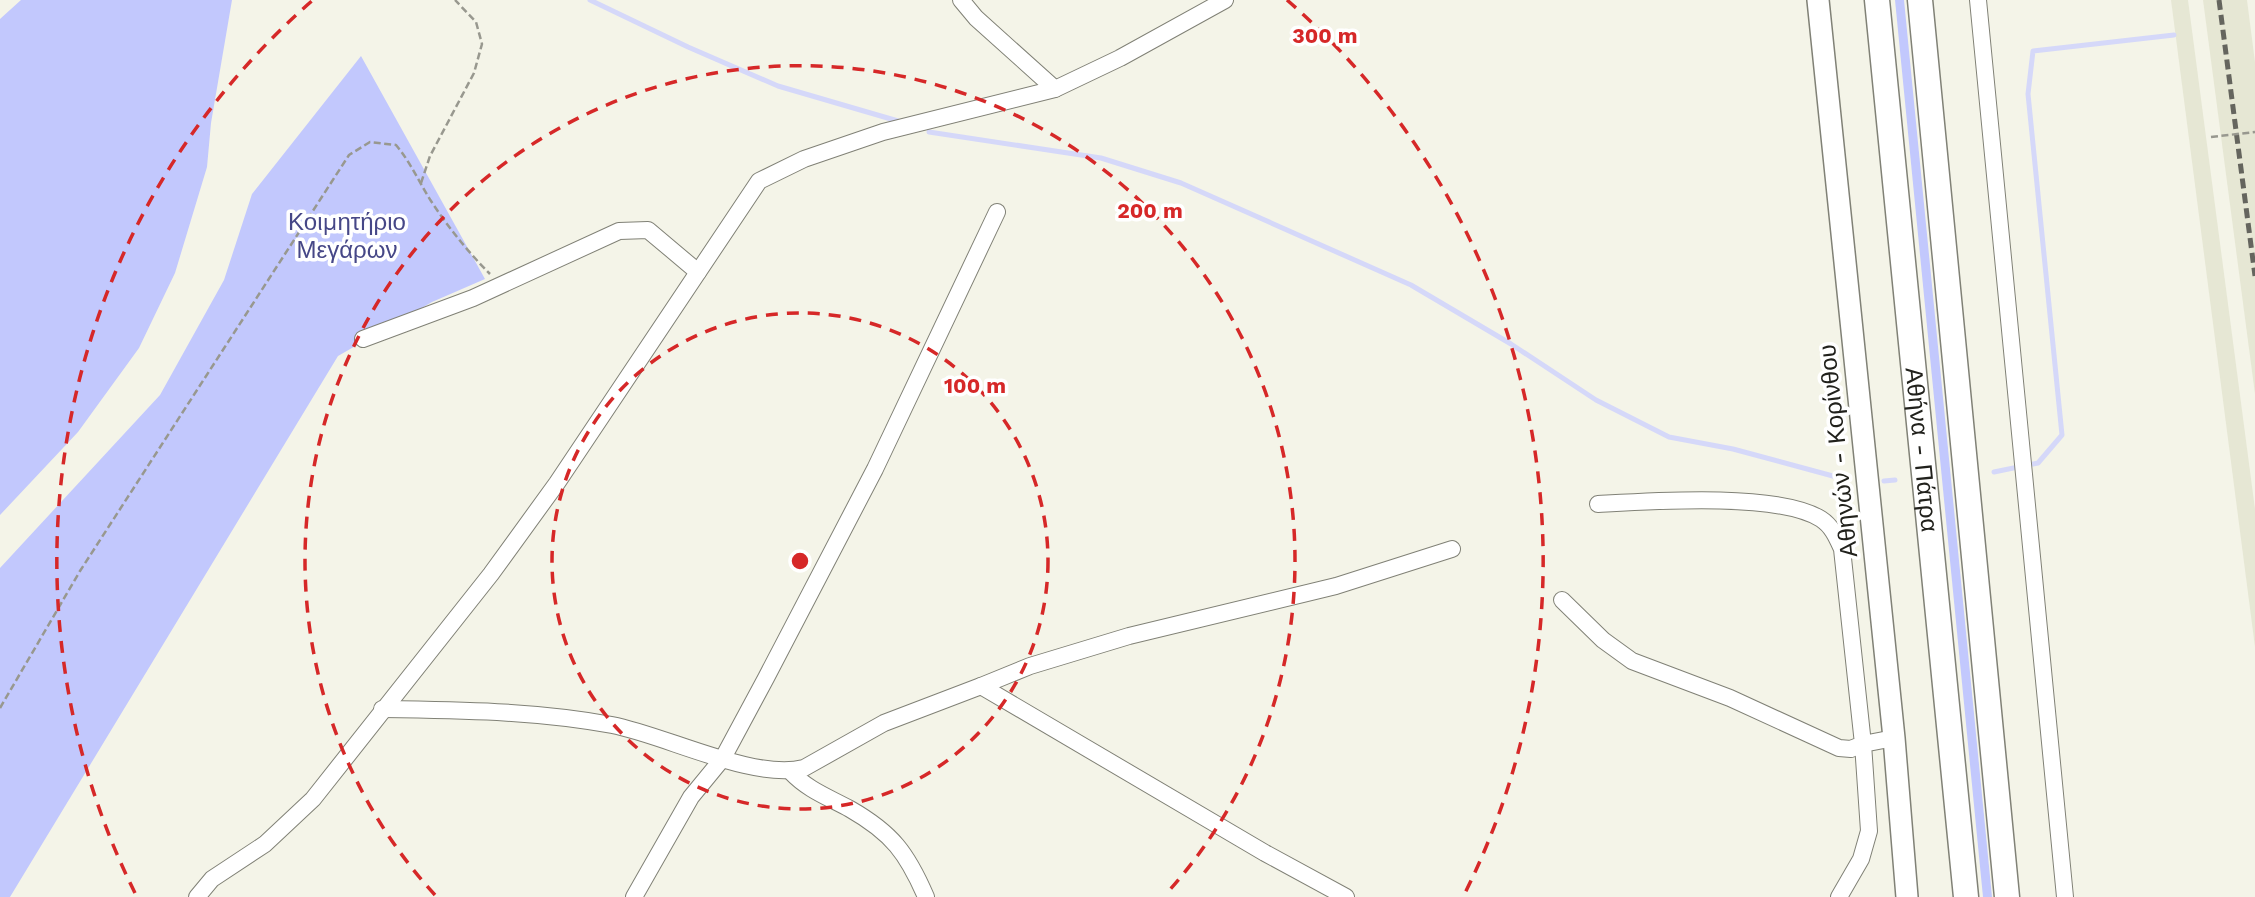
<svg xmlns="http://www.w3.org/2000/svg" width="2255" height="897" viewBox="0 0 2255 897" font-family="'Work Sans',sans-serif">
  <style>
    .built { fill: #e6e7d4 }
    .green { fill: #c2c8fd }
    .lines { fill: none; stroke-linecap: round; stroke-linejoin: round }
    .stream { stroke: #d5d8f9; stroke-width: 5 }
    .minor-casing { stroke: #808176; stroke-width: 18 }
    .major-casing { stroke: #808176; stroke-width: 24 }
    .highway-casing { stroke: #808176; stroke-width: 27 }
    .path { stroke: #98988f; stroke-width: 2.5; stroke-dasharray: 7 3.5; stroke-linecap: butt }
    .minor { stroke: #fff; stroke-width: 16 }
    .major { stroke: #fff; stroke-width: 21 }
    .highway { stroke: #fff; stroke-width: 24 }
    .rail { stroke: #65655e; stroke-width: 5; stroke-dasharray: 10 5; stroke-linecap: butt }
    .path-bridge { stroke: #98988f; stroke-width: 2.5; stroke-dasharray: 7 3.5; stroke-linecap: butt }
    .ring { fill: none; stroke: #d62828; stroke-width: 3.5; stroke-dasharray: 12 9 }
    .labels { text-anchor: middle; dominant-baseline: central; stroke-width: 7; stroke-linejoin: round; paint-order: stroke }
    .park-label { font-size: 24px; fill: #464787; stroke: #fff }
    .street-label { font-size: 24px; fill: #21211c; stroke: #fff }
    .centre { fill: #d62828; stroke: #fff; stroke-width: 3.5 }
    .ring-label { font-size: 21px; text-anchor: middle; font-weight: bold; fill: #d62828; stroke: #fff; stroke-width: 7; stroke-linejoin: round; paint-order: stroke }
  </style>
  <rect width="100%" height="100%" fill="#f4f4e8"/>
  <g class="built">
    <polygon points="2171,0 2188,0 2255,509 2255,647"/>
    <polygon points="2203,0 2247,0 2255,62 2255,394"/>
  </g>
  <g class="green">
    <polygon points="21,0 232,0 211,123 207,167 175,273 139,348 78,432 0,515 0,19"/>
    <polygon points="1895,0 1904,0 1992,897 1983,897"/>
    <polygon points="361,56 485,279 432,302 338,356 10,897 0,897 0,568 160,395 224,280 252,194"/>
  </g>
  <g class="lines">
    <g class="stream">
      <polyline points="590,0 688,47 778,86 898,121"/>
      <polyline points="929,132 1101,158 1181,183 1411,285 1511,344 1596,400 1669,437 1733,449 1844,479"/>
      <polyline points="1994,472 2038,463 2062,435 2028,94 2033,51 2174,35"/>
      <polyline points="1884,481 1895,480"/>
    </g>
    <g class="minor-casing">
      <g id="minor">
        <polyline points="961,0 976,18 1055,89"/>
        <polyline points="1978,0 2065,897"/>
        <polyline points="363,339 473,298 619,231 648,230 698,272"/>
        <path d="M1562,600L1603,640L1632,661L1730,698L1839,748L1851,749L1863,744L1842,549C1837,538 1832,526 1821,519C1778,492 1651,501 1598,504"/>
        <polyline points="981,686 1030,666 1129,636 1336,586 1452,549"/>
        <path d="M382,709C459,710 536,711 612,725C665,735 754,781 804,768L884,723L981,686L1265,853L1346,897"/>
        <path d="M791,772C808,790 828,797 850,809C892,833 907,853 926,897"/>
        <polyline points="197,897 212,879 265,844 313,799 491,574 557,483 759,181 804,159 883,132 1055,89 1120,58 1225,0"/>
        <polyline points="634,897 691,797 723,758 766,678 875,469 997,212"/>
        <polyline points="1839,897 1861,859 1869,831 1863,744 1894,738"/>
      </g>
    </g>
    <g class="major-casing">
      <polyline id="major" points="1818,0 1894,738 1907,897"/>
    </g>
    <g class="highway-casing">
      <g id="highway">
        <path id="s1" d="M1877,0L1966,897"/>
        <polyline points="1920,0 2007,897"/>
      </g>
    </g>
    <g class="path">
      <polyline points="421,183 430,156 474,73 482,44 476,22 455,0"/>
      <path d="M0,708L80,571L349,155L370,142L396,145C411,163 419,182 431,201C448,227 468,252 490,274"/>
    </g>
    <use href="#minor" class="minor"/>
    <use href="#major" class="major"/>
    <use href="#highway" class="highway"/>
    <polyline class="rail" points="2219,0 2255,276"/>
    <polyline class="path-bridge" points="2211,137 2255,132"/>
  </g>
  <g class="ring">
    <circle cx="800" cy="561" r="248"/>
    <path d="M435 895A495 495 0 1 1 1165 895"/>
    <path d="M135 893A743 743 0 0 1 313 0M1287 0A743 743 0 0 1 1465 893"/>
  </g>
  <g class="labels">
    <g class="park-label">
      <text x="347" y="222">Κοιμητήριο<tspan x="347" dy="28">Μεγάρων</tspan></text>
    </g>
    <g class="street-label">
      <text stroke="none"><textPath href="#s1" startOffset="452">Αθήνα - Πάτρα</textPath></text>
      <text transform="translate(1838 451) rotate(-96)">Αθηνών - Κορίνθου</text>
    </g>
  </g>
  <circle cx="800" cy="561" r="10" class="centre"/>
  <g class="ring-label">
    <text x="1325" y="43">300 m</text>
    <text x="1150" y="218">200 m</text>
    <text x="975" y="393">100 m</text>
  </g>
</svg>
